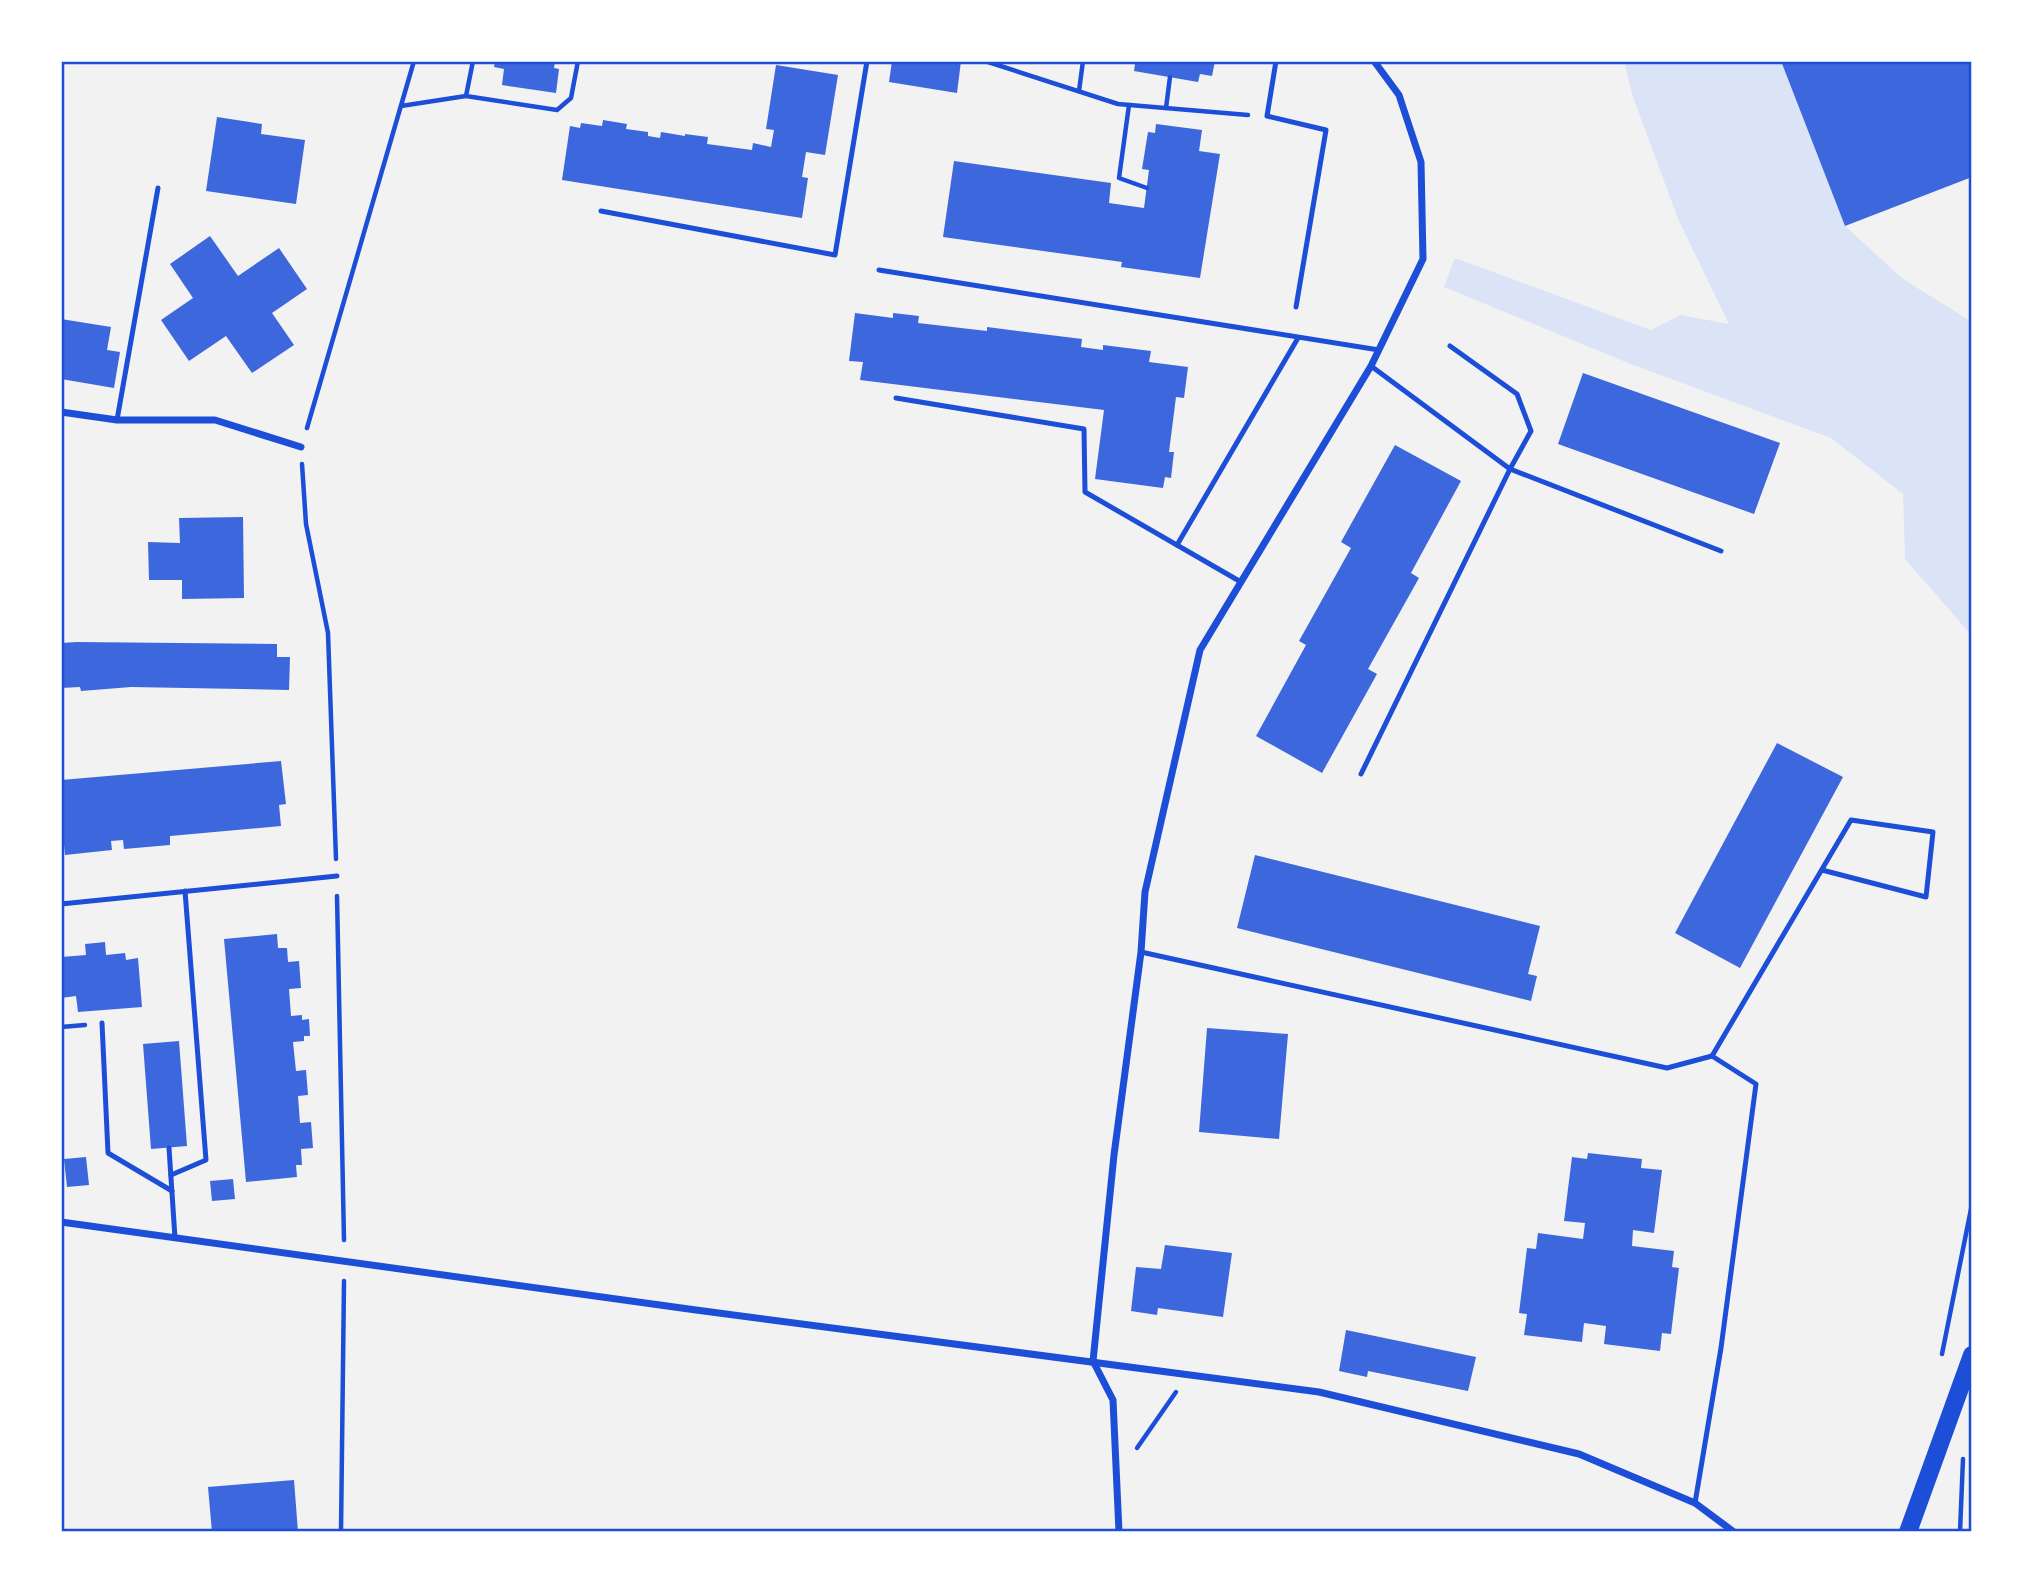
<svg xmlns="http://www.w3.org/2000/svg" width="2033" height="1593" viewBox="0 0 2033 1593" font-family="'PT Serif',serif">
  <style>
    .green { fill: #dbe4f7 }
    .building { fill: #3d67dc }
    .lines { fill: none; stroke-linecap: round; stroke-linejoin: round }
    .path { stroke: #1d4ed8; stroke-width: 4.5 }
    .service { stroke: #1d4ed8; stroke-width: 5 }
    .minor { stroke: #1d4ed8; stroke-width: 7 }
    .primary { stroke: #1d4ed8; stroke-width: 18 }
    .neatline { fill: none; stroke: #1d4ed8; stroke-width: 2.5 }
  </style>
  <rect width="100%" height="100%" fill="#f2f2f2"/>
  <polygon class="green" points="1624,61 1781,61 1845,226 1903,279 1972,322 1972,636 1905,559 1903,494 1831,438 1628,363 1444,287 1455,258 1651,330 1681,315 1729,324 1678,219 1632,94"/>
  <g class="building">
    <polygon points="495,61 555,61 554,68 559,69 556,93 502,85 504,69 494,67"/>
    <polygon points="892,61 961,61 957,93 889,82"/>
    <polygon points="1131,61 1215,61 1212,76 1200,74 1198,82 1134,71 1135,64"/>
    <polygon points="1781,61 1972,61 1972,177 1845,226"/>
    <polygon points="776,65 838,75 825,155 806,152 802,177 808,178 802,218 562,180 570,126 580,128 581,123 602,126 603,120 627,124 626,129 648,132 648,136 660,138 661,132 685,136 685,134 708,137 707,144 752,150 753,143 771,147 774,130 766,129"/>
    <polygon points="217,117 262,124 261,134 305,140 296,204 206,191"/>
    <polygon points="1156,124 1202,130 1199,151 1220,154 1200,278 1121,267 1122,262 943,237 954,161 1111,183 1109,203 1144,208 1149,170 1142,169 1148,132 1155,133"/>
    <polygon points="210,236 238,276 279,248 307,289 272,313 294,345 252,373 226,336 189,361 161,320 193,298 170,264"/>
    <polygon points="855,313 893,318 893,313 919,316 918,323 987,331 987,327 1082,339 1081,347 1103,350 1103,345 1151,351 1149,362 1188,367 1184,398 1176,397 1169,452 1174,452 1171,478 1165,477 1163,488 1095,479 1104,410 860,380 863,362 849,361"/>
    <polygon points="61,319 111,327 107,350 120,352 114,388 61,379"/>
    <polygon points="1583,373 1780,443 1754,514 1558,444"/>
    <polygon points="1395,445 1461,481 1411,573 1419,578 1368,669 1377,674 1322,773 1256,736 1306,645 1299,641 1351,548 1341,542"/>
    <polygon points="243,517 244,598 182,599 182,580 149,580 148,542 180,543 179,518"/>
    <polygon points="77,642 277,644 277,657 290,657 289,690 131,687 81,691 80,687 61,688 61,643"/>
    <polygon points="1777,743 1843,777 1740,968 1675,933"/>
    <polygon points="281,761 286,804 279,805 281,826 170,836 170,845 124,849 123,840 111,841 112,850 65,855 64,844 61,844 61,780"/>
    <polygon points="1255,855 1540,926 1528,974 1537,976 1531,1001 1237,928"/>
    <polygon points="277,934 278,948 287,948 288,962 299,961 301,988 289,989 291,1016 302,1015 302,1020 309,1019 310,1036 304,1036 304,1041 293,1042 296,1071 306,1070 308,1095 298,1096 300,1123 311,1122 313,1148 301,1149 302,1165 296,1165 297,1177 246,1182 224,939"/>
    <polygon points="105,942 106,955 125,953 126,960 138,958 142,1007 78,1012 76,996 61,998 61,957 86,955 85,944"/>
    <polygon points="1207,1028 1288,1034 1279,1139 1199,1132"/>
    <polygon points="179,1041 187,1146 151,1149 143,1044"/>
    <polygon points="1588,1153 1642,1159 1641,1168 1662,1170 1654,1233 1633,1230 1632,1246 1674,1251 1672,1267 1679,1268 1671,1334 1662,1333 1660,1351 1604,1344 1606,1326 1584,1323 1582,1342 1524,1335 1527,1314 1519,1313 1527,1248 1536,1249 1538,1233 1583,1239 1585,1223 1564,1221 1572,1157 1587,1159"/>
    <polygon points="86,1157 89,1185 67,1187 64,1159"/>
    <polygon points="233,1179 235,1199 212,1201 210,1181"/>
    <polygon points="1165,1245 1232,1253 1223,1317 1158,1308 1157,1315 1131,1311 1136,1267 1161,1269"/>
    <polygon points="1346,1330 1476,1357 1468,1391 1368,1371 1367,1377 1339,1371"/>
    <polygon points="294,1480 298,1532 212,1532 208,1487"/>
  </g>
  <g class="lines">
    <g class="path">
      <polyline points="473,61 466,96 557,110 571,98 578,61"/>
      <polyline points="985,61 1118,104 1248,115"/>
      <polyline points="1079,91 1083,61"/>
      <polyline points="1129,105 1119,178 1147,188"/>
      <polyline points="401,106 466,96"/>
      <polyline points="1166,108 1170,77"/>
      <polyline points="307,428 414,61"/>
      <polyline points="302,464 306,524 328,633 336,859"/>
      <polyline points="337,896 344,1240"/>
      <polyline points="61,1027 85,1025"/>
      <polyline points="1942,1354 1972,1204"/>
      <polyline points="1137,1448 1176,1392"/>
      <polyline points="341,1532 344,1281"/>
      <polyline points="1960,1532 1963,1459"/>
    </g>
    <g class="service">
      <polyline points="1276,61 1267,116 1326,130 1296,307"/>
      <polyline points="601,211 835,255 867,61"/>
      <polyline points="879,270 1379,350"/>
      <polyline points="1371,366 1510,469 1721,551"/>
      <polyline points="896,398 1084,429 1085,492 1241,582"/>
      <polyline points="117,420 158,188"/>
      <polyline points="1177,545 1298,338"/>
      <polyline points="1361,774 1510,469 1531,431 1517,394 1450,346"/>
      <polyline points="61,904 337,876"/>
      <polyline points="1141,952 1667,1068 1712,1056 1756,1084 1721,1348 1695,1503"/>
      <polyline points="102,1023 108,1153 172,1191"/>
      <polyline points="1712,1056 1851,820 1933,832 1926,897 1822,870"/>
      <polyline points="169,1148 175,1238"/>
      <polyline points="171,1175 206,1160 185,891"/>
    </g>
    <g class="minor">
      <polyline points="61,412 117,420 215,420 301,447"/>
      <polyline points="61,1222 696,1310 1319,1392 1579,1454 1695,1503 1734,1532"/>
      <polyline points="1093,1361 1114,1155 1141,952 1145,892 1200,650 1371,366 1423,259 1421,162 1399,95 1374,61"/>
      <polyline points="1093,1361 1113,1400 1119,1532"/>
    </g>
    <polyline class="primary" points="1908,1532 1972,1355"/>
  </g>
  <rect width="2033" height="1593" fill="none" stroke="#ffffff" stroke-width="126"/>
  <rect x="63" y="63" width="1907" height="1467" class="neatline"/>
</svg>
